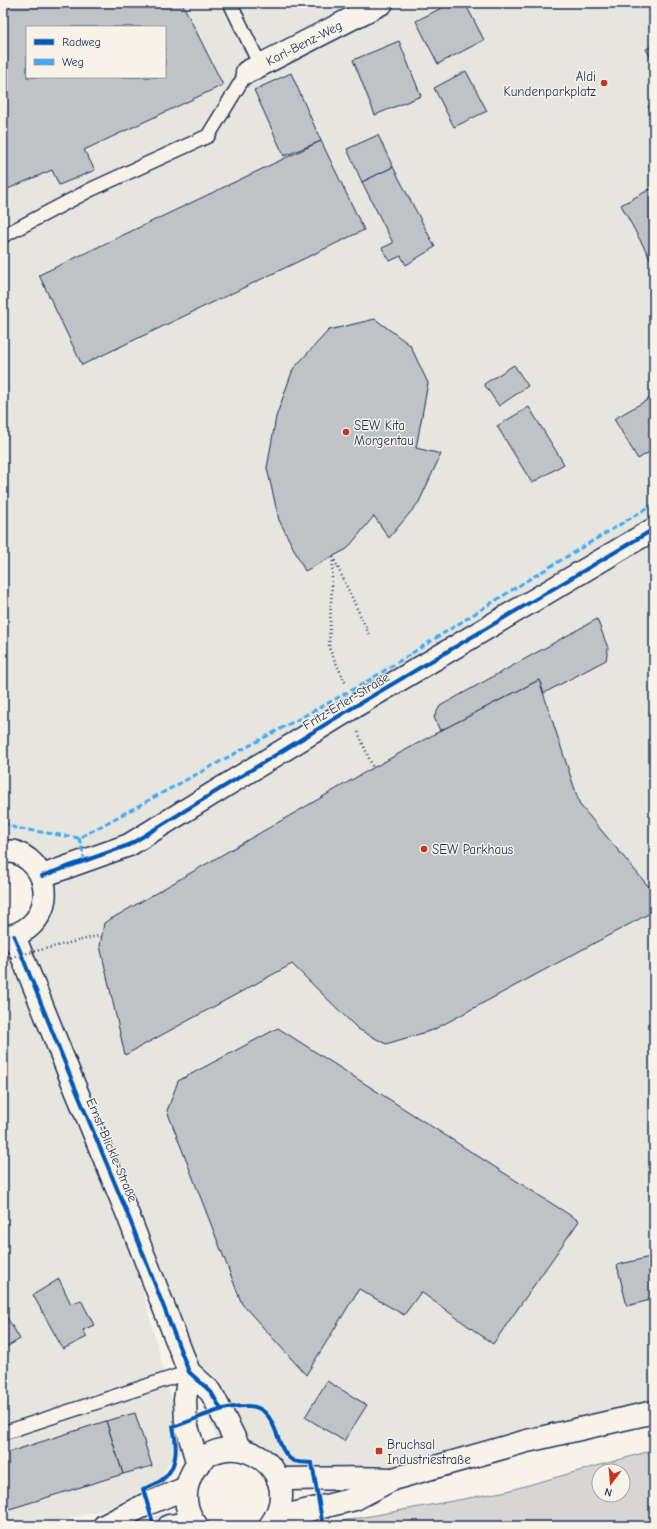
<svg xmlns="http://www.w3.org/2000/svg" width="657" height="1529" viewBox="0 0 657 1529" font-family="'Comic Neue',sans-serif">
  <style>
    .built { fill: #e6e5de; fill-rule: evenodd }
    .green { fill: #d7d6d4; stroke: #798299; fill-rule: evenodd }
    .building { fill: #c0c3c5; stroke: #1b2f5e; fill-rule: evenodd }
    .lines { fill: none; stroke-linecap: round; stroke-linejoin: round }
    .service-casing { stroke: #1b2f5e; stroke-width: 16 }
    .minor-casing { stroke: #1b2f5e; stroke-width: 25 }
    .primary-casing { stroke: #1b2f5e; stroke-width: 25 }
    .path { stroke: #1b2f5e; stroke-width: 2.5; stroke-dasharray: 1 3; stroke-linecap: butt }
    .service { stroke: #f7f3e8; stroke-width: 13 }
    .minor { stroke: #f7f3e8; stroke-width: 22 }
    .primary { stroke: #f7f3e8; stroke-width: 22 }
    .path-bridge { stroke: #1b2f5e; stroke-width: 2.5; stroke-dasharray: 1 3; stroke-linecap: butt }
    .quiet { stroke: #3fa9f5; stroke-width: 3; stroke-dasharray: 6 3; stroke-linecap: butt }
    .cycleway-casing { stroke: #f7f3e8; stroke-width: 6 }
    .cycleway { stroke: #0057b8; stroke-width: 4 }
    .poi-dot { fill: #c8321e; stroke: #f7f3e8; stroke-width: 1.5 }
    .labels { text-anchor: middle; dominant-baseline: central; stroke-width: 3; stroke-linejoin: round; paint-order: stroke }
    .street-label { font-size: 13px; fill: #1b2f5e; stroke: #f7f3e8 }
    .poi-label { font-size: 13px; fill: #1b2f5e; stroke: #f7f3e8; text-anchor: start }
  </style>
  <rect width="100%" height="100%" fill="#f7f3e8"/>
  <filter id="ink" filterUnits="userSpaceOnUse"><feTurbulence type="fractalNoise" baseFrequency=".025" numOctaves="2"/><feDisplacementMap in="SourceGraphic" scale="8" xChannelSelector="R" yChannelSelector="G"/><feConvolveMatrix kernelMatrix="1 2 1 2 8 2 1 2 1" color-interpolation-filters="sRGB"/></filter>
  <g filter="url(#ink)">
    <g class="built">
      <path d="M3,3H654V1412L291,1491L262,1450L216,1437L18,941L50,897L3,849ZM27,27H165V77H27Z"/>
      <polygon points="3,940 15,942 116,1191 185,1450 168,1464 153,1498 36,1526 3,1526"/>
      <polygon points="183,1509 197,1526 113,1526"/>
    </g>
    <path class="green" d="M654,1450V1526H333L332,1523L507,1491ZM599,1471H623V1495H599Z"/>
    <g class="building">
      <path d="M3,3H182L223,85L84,150L95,170L59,185L52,170L3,191ZM27,27H165V77H27Z"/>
      <polygon points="451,3 465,3 484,40 438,64 416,21"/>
      <polygon points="399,41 421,96 375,115 353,60"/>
      <polygon points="654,45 654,64 646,49"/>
      <polygon points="466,71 487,111 454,127 434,88"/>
      <polygon points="291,73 321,141 284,156 254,90"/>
      <polygon points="654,103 654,118 648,106"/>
      <polygon points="378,135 393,167 362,182 347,149"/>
      <polygon points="321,141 364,230 82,365 39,275"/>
      <polygon points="393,167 435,247 406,265 401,256 390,261 382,248 393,243 362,182"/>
      <polygon points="654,187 654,259 651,260 621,205"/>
      <polygon points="375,319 410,345 428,383 416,448 441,454 419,502 389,538 374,516 347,549 305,571 279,520 267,468 276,417 293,369 329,330"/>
      <polygon points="514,365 528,386 499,406 484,384"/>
      <polygon points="654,396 654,449 638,459 614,419"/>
      <polygon points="529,407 564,464 532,483 497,426"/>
      <polygon points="597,619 608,648 606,660 544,693 539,680 440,731 434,717 440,706"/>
      <polygon points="539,680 580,805 654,893 654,911 433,1030 386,1044 358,1029 292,964 125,1055 100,946 104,923 362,774 440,731"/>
      <polygon points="278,1028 579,1221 493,1344 421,1292 404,1315 359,1289 306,1375 242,1304 167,1111 178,1081"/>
      <polygon points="654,1256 654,1299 627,1306 617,1265"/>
      <polygon points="59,1279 71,1304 81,1300 94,1325 83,1330 87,1337 63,1349 33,1295"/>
      <polygon points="3,1311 20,1339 3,1349"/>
      <polygon points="327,1381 367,1405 344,1441 305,1417"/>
      <polygon points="135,1413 152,1466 123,1474 106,1421"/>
      <polygon points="106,1421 123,1474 3,1511 3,1454"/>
    </g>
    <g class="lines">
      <g class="service-casing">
        <g id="service">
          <polyline points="230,3 260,65"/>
          <polyline points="3,236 92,189 208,136 247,72"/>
          <polyline points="3,1433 189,1372"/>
        </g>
      </g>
      <g class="minor-casing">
        <g id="minor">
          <polyline points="247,72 382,3"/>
          <path d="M3,852C7,852 12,851 15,852C60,869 52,933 3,937"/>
          <polyline points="42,876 129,845 357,705 654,529"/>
          <polyline points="14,936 69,1073 128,1215 189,1372 211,1392 240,1449"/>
          <polyline points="189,1372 185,1400 186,1423 198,1465"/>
        </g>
      </g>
      <g class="primary-casing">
        <g id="primary">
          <path d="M278,1479C316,1479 353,1477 391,1479"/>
          <polyline points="276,1518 355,1499 393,1479 527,1441 654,1412"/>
          <polyline points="104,1526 147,1504 186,1488"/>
          <polyline points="169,1526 194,1522"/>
          <path d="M197,1526C187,1514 183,1498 188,1483C209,1414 315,1461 270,1526"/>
        </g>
      </g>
      <g class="path">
        <polyline points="333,557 329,648 346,684"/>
        <polyline points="333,557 370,636"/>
        <polyline points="358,732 373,768"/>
      </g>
      <use href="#service" class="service"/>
      <use href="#minor" class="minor"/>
      <use href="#primary" class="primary"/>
      <polyline class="path-bridge" points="3,959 102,935"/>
      <g class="quiet">
        <polyline points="3,822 15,828 79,838 363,684 528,580 654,504"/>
        <polyline points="79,838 85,862"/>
      </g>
      <g class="cycleway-casing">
        <g id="cycleway">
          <polyline points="42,876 129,845 357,705 654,529"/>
          <polyline points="14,936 69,1073 128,1215 189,1372 211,1392 221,1409"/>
          <path d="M154,1526L143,1489C175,1480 180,1457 173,1427C198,1419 220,1406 246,1406C281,1405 273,1452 294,1461C299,1463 306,1462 312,1463L323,1526"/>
        </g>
      </g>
      <use href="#cycleway" class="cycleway"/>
    </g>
  </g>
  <g class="poi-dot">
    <circle cx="604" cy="83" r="4"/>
    <circle cx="346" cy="432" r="4"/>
    <circle cx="424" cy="849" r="4"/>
    <rect x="375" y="1447" width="8" height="8" rx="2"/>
  </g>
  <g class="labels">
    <g class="street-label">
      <text transform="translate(304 43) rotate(-27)">Karl-Benz-Weg</text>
      <text transform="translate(346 701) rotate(-31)">Fritz-Erler-Straße</text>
      <text transform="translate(112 1150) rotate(67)">Ernst-Blickle-Straße</text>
    </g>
    <g class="poi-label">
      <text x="596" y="76" text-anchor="end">Aldi<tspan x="596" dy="15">Kundenparkplatz</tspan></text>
      <text x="354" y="425">SEW Kita<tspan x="354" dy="15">Morgentau</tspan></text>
      <text x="432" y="849">SEW Parkhaus</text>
      <text x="387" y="1444">Bruchsal<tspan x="387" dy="15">Industriestraße</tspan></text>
    </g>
  </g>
  <rect width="657" height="1529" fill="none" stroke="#f7f3e8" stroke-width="16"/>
  <rect x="8" y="8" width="641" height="1513" fill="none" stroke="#1b2f5e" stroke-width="1.5" filter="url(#ink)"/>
  <rect x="26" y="26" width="140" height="52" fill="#f7f3e8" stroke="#9fa5b1"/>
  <rect x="34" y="39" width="20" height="6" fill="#0057b8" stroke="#9fa5b1"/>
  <text x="62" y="46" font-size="12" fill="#1b2f5e">Radweg</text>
  <rect x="34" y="59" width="20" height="6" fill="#3fa9f5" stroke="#9fa5b1"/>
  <text x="62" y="66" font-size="12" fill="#1b2f5e">Weg</text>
  <g transform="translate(611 1483) rotate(196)"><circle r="19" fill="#f7f3e8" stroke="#9fa5b1"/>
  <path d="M0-3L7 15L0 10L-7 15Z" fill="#c8321e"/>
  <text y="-6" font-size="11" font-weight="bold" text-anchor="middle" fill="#1b2f5e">N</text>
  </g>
</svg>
